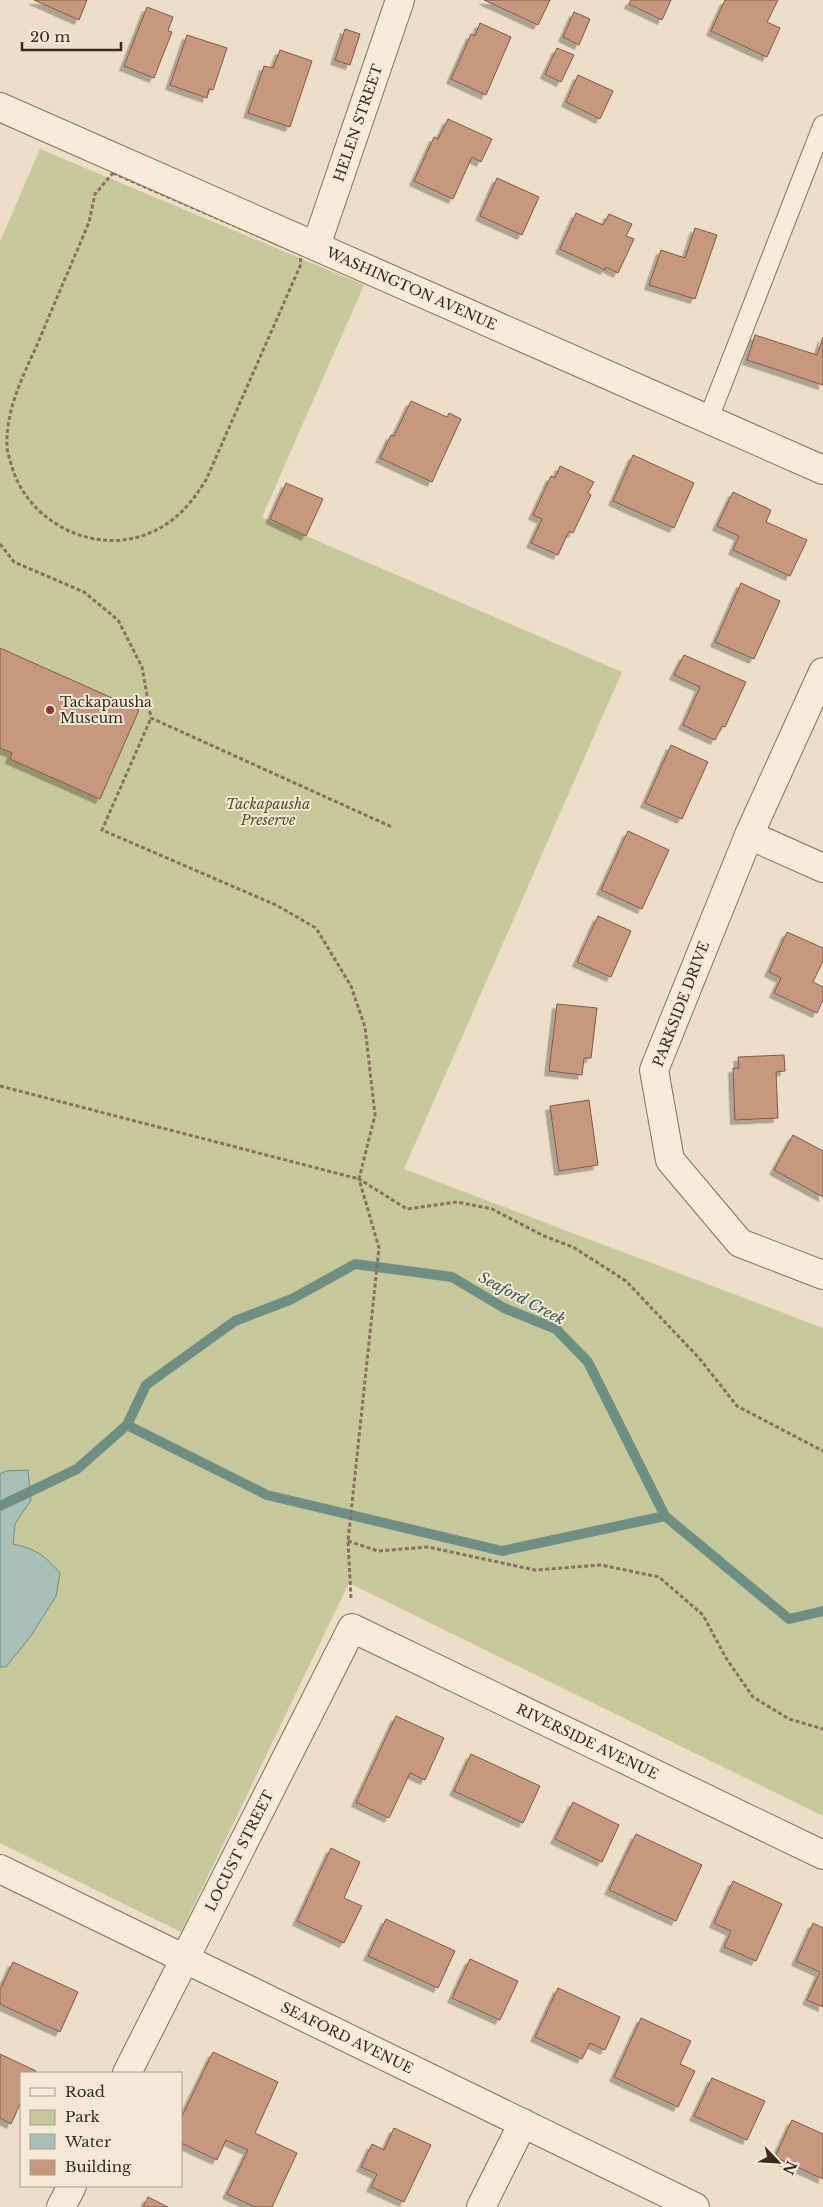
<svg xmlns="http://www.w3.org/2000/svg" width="823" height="2207" viewBox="0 0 823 2207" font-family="'Libre Baskerville',serif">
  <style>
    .green { fill: #c7c99c }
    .water { fill: #a8c0b7; stroke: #6f8e84 }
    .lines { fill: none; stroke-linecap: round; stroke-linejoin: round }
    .stream { stroke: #6f8e84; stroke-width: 10 }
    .building { fill: #c79880; stroke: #845945; filter: url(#shadow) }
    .service-casing { stroke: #87705e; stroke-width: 21 }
    .minor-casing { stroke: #87705e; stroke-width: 30 }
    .tertiary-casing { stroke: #87705e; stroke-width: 30 }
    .path { stroke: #87705e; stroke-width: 3; stroke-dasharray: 4 2.5; stroke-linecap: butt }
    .service { stroke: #f7ecda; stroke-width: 19 }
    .minor { stroke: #f7ecda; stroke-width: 28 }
    .tertiary { stroke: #f7ecda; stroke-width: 28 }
    .poi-dot { fill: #923239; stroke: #f4e9d7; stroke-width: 2 }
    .labels { text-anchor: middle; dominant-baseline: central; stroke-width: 4; stroke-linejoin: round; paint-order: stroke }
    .street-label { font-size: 14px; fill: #382a20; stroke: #f4e9d7 }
    .poi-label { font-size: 14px; fill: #382a20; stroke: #f4e9d7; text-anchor: start }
    .park-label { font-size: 14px; font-style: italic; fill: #4b5328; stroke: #f4e9d7 }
    .water-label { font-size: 15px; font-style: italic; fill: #315751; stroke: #f4e9d7 }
  </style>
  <defs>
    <filter id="shadow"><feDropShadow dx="-4.5" dy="4.5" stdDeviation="0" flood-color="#0004"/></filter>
  </defs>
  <rect width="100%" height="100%" fill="#ecdec8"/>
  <polygon class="green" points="40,149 364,285 262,517 622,672 404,1169 823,1328 823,1816 349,1583 181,1932 0,1843 0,242"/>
  <path class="water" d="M28,1470L31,1500L15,1524L13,1544C36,1549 44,1555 60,1573L56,1596L31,1636L6,1667H0V1474L6,1471Z"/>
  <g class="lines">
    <g class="stream">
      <polyline points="127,1425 267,1495 502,1551 665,1516"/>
      <polyline points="0,1506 77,1469 127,1425 146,1385 235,1321 292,1299 355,1264 452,1277 504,1308 556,1329 588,1362 665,1516 789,1619 823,1611"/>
    </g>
  </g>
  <g class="building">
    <polygon points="34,0 87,0 79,20"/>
    <polygon points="484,0 550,0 538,25"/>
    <polygon points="631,0 671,0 662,20 629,4"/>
    <polygon points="725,0 778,0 767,22 780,28 767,57 711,31"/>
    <polygon points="147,7 173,17 168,31 172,32 154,78 124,66"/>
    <polygon points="574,12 590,19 579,45 563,37"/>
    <polygon points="480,23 511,37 486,95 451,79 471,34 475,36"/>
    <polygon points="345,29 360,34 350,65 335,60"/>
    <polygon points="187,35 227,48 213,90 209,89 207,98 170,85"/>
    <polygon points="557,48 574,55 561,82 545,74"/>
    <polygon points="280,50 312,61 290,127 248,113 264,66 273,68"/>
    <polygon points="578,75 613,91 600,119 566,102"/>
    <polygon points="448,119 492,139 481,162 472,157 453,199 414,181 434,137 438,139"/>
    <polygon points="497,178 539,197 522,235 480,216"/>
    <polygon points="576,213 603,225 609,214 632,224 626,236 634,239 618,273 606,267 605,270 560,249"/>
    <polygon points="695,228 717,235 695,299 649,285 661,250 685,258"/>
    <polygon points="755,335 817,355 823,337 823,385 747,360"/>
    <polygon points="411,401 447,417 449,413 461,419 432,482 380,458 391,435 394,436"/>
    <polygon points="633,455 694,483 674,528 613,501"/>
    <polygon points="560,466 594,482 588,493 591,495 573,533 569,531 558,555 531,543 542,519 533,515 551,476 555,478"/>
    <polygon points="286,483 323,499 306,536 270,519"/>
    <polygon points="733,492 771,510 766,522 807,540 790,576 733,550 739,536 717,526"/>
    <polygon points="741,583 780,601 754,659 715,642"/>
    <polygon points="0,648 139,710 100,799 10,759 12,753 0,748"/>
    <polygon points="684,655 746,682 725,727 722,726 715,740 683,725 700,687 674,675"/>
    <polygon points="671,745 708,762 682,819 645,803"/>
    <polygon points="628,831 669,850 642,909 601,890"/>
    <polygon points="598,916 631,931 611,977 577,962"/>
    <polygon points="787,932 823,948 823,961 813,982 823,987 823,1000 817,1013 774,993 781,978 769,972"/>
    <polygon points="557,1004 597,1008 591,1058 584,1058 582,1075 549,1071"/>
    <polygon points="784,1055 785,1071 776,1072 778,1118 735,1120 733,1068 739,1068 738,1057"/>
    <polygon points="589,1100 598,1165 559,1171 550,1106"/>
    <polygon points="793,1135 823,1151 823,1197 774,1170"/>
    <polygon points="396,1716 444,1738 425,1780 410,1773 389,1818 356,1802"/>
    <polygon points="471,1754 540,1786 523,1823 454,1791"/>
    <polygon points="573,1802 619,1825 602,1862 555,1839"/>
    <polygon points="636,1834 702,1865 676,1921 609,1890"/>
    <polygon points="331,1848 360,1862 344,1898 362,1906 344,1943 297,1921"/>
    <polygon points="733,1881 782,1904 756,1961 724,1947 731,1931 714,1923"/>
    <polygon points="386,1919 455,1951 438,1988 368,1956"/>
    <polygon points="813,1923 823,1928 823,2007 807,2000 820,1972 796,1961"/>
    <polygon points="470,1959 518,1981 500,2020 452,1998"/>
    <polygon points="13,1962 78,1992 60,2032 0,2004 0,1990"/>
    <polygon points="558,1988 620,2017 605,2050 590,2043 582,2059 535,2037"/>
    <polygon points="641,2018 691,2041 680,2064 695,2071 678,2107 614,2077"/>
    <polygon points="213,2052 278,2082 255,2133 297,2153 272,2207 255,2207 227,2194 248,2150 226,2140 217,2160 181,2143 181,2118"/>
    <polygon points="0,2054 36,2071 35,2073 21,2073 21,2102 11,2124 0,2118"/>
    <polygon points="712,2078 765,2101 747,2140 694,2116"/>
    <polygon points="792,2120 823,2134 823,2179 775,2157"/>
    <polygon points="394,2128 431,2145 404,2202 371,2187 377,2174 361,2167 372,2144 384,2150"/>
    <polygon points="148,2197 168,2207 143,2207"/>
  </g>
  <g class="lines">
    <g class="service-casing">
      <polyline id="service" points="708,420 823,125"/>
    </g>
    <g class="minor-casing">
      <g id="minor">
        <path id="s1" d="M316,246L400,0"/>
        <polyline points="823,672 749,835 654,1070 670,1160 740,1243 823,1275"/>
        <polyline points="749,835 823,868"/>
        <path id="s2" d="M0,1869L695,2207"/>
        <path id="s3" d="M127,2073L352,1628L823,1855"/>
        <polyline points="61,2207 72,2186"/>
        <polyline points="481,2207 523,2123"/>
      </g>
    </g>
    <g class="tertiary-casing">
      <g id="tertiary">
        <path id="s4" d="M0,107L823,470"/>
      </g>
    </g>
    <g class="path">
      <path d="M113,173L300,254L301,264L206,480C192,502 177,521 152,532C97,557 29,524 12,467C10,460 7,452 7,445C6,406 25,373 40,338C56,299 73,261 89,222L95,194Z"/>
      <polyline points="0,544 14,562 84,592 118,620 142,667 151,718 392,827"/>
      <polyline points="0,1086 359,1179 375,1115 365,1027 351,986 316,928 276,905 102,830 151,718"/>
      <polyline points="348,1541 378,1551 428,1547 535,1570 601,1565 659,1577 703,1615 726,1658 753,1697 789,1719 823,1729"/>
      <polyline points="351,1598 348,1541 379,1248 359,1179 407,1209 457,1202 492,1209 544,1236 573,1247 626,1281 699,1358 737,1406 823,1451"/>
    </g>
    <use href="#service" class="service"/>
    <use href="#minor" class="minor"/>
    <use href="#tertiary" class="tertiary"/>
  </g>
  <circle class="poi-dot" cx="50" cy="710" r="5"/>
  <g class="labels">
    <g class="street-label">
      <text stroke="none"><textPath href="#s1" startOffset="130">HELEN STREET</textPath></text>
      <text stroke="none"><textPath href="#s4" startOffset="450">WASHINGTON AVENUE</textPath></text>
      <text transform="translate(681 1004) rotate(-69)">PARKSIDE DRIVE</text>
      <text stroke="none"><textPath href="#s3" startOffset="760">RIVERSIDE AVENUE</textPath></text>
      <text stroke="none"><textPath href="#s3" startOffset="249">LOCUST STREET</textPath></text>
      <text stroke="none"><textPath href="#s2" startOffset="386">SEAFORD AVENUE</textPath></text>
    </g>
    <g class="poi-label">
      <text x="60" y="702">Tackapausha<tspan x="60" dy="16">Museum</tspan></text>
    </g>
    <g class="park-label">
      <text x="268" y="804">Tackapausha<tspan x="268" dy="16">Preserve</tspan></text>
    </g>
    <g class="water-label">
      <text transform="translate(522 1298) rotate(28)">Seaford Creek</text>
    </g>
  </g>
  <rect x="20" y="2072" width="162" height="115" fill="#f4e9d7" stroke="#a99d8e"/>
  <rect x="30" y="2088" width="25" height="8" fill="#f7ecda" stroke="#a99d8e"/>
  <text x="65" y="2097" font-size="15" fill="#382a20">Road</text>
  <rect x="30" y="2110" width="25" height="15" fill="#c7c99c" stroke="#a99d8e"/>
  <text x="65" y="2122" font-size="15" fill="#382a20">Park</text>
  <rect x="30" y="2134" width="25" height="15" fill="#a8c0b7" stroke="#a99d8e"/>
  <text x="65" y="2147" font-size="15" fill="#382a20">Water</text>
  <rect x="30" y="2160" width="25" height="15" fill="#c79880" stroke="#a99d8e"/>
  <text x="65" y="2172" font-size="15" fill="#382a20">Building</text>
  <g transform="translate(778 2162) rotate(115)" stroke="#f4e9d7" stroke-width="4" paint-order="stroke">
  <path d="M0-4L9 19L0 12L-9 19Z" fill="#382a20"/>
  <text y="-8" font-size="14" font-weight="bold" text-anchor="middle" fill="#382a20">N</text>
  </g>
  <path d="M22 42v8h99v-8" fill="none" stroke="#382a20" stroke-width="2.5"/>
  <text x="30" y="42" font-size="15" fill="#382a20" stroke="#f4e9d7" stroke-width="4" paint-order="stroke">20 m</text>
</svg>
